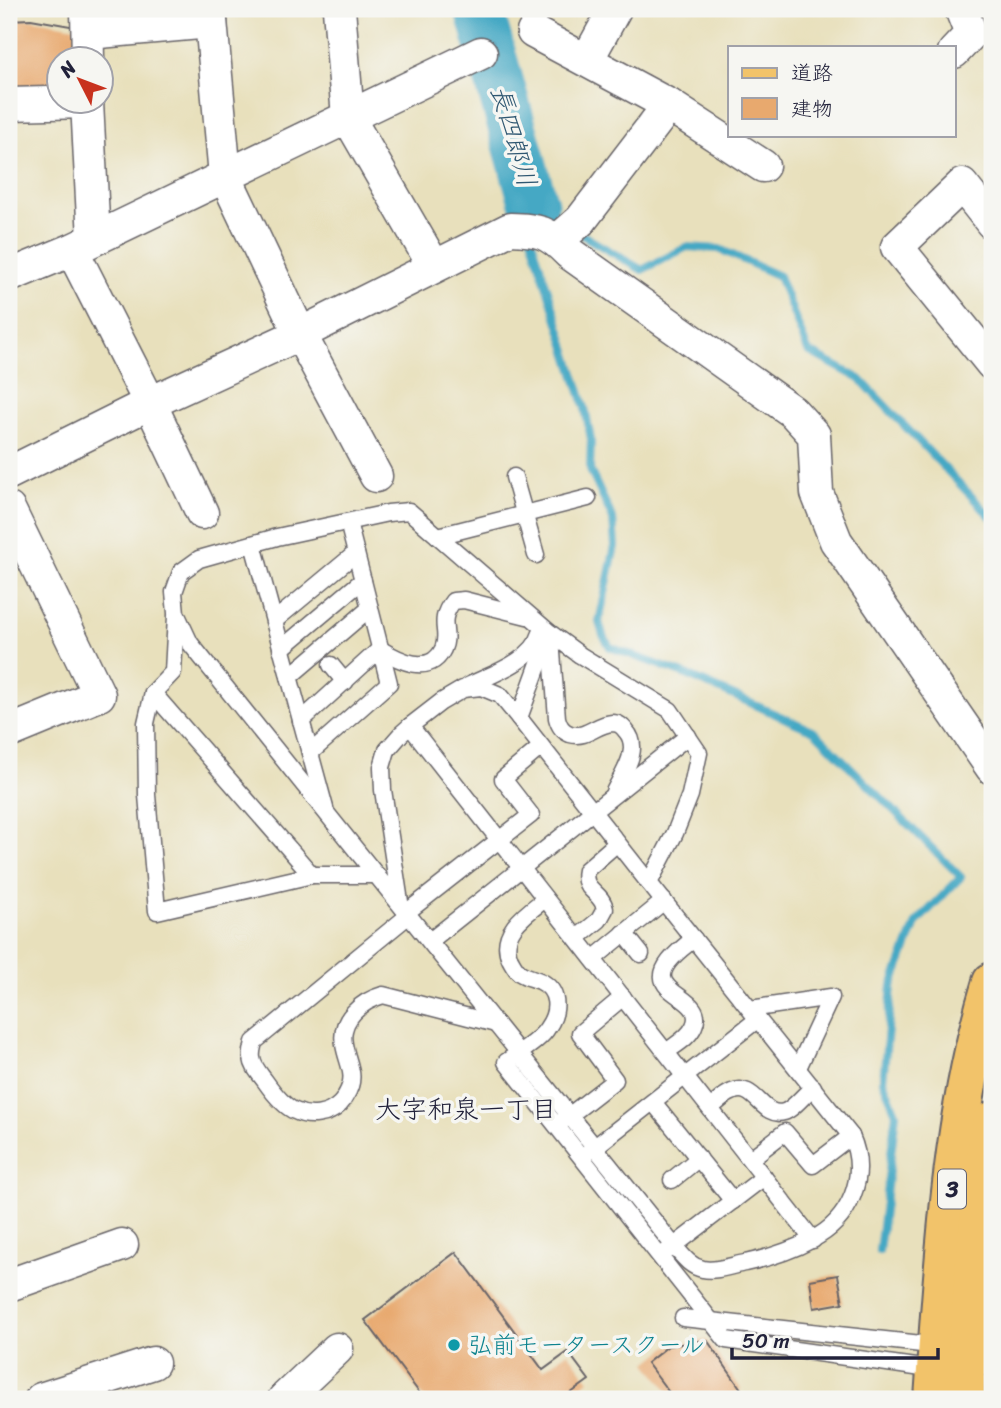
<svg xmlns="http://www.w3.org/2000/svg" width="1001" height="1408" viewBox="0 0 1001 1408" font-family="Sriracha,'Klee One',sans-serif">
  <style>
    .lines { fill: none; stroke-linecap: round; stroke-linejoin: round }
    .stream { stroke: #44a8c4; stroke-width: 8 }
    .river { stroke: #44a8c4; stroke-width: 49 }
    .building { fill: #e8a96e }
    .service-casing { stroke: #676468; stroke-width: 19 }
    .minor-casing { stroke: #676468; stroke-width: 35 }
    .primary-casing { stroke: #676468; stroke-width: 42 }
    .service { stroke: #fff; stroke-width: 16 }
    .minor { stroke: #fff; stroke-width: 32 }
    .primary { stroke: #f2c36a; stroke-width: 38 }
    .culture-dot { fill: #0f9aa8; stroke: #f6f6f2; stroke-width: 2.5 }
    .labels { text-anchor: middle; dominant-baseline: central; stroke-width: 7; stroke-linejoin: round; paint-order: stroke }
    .shield { fill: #f6f6f2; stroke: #626272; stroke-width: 2 }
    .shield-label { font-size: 23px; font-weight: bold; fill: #22223b }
    .culture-label { font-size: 24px; fill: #0d838f; stroke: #f6f6f2; text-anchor: start }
    .water-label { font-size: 26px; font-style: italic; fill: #305872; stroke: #f6f6f2 }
    .neighbourhood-label { font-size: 26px; fill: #22223b; stroke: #f6f6f2 }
  </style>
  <rect width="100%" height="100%" fill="#f6f6f2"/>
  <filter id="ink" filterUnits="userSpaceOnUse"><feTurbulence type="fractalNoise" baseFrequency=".0143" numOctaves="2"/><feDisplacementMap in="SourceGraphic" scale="14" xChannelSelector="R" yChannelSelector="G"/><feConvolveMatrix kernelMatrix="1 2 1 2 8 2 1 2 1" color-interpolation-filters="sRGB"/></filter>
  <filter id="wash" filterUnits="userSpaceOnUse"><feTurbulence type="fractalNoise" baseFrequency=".00686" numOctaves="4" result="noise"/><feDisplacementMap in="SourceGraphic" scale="28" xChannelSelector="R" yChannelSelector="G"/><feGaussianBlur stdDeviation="1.57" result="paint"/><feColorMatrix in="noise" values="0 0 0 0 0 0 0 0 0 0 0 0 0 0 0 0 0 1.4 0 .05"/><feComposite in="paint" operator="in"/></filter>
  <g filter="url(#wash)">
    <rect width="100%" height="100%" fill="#e8e0bc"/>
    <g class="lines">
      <g class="stream">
        <polyline points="526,221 523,210 534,205 565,224"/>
        <polyline points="579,233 642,270 687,247 719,249 779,276 808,351 860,379 992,518"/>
        <polyline points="531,237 585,408 591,439 590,470 613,519 615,546 599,622 603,635 610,647 689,676 814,731 961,877 916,923 892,986 883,1081 896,1113 879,1251"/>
      </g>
      <polyline class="river" points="479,9 534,205"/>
    </g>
    <g id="blocks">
      <g class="building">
        <polygon points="31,19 76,27 77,60 60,60 60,97 9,96 9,20"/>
        <polygon points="456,1252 543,1370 568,1352 589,1380 564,1398 565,1399 424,1399 365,1320"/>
        <polygon points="838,1275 843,1303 814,1308 810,1280"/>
        <polygon points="707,1340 741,1389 729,1399 674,1399 647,1363 668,1346"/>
      </g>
    </g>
  </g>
  <g filter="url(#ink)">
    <use href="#blocks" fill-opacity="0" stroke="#676468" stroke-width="2"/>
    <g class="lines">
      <g class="service-casing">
        <g id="service">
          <polyline points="514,477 536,555"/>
          <path d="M409,511L550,633L580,655L670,710L699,753L690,795L675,833L649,883L851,1136C869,1176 850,1221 811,1240C791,1251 768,1258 745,1263C733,1265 716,1272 703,1269C690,1267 682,1255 674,1246L190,643L176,613L174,592L181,572L199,559L277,537L388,513Z"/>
          <polyline points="438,536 588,498"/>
          <polyline points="253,544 325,808"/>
          <polyline points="176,616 173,672 153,693 146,723 147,795 157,911 312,875 377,875"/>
          <polyline points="274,621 356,553"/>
          <path d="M551,639L557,718C559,726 562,731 570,734C587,739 596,724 612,723C619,723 622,726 626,731C642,749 622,775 614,792"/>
          <polyline points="281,649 363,580"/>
          <polyline points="331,665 345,682"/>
          <polyline points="289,677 370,608"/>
          <path d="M468,686C492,674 533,661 541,633"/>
          <polyline points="153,693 312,875"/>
          <polyline points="519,718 649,883"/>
          <path d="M301,721L380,649C398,660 430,677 443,649C451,631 436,623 453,601L464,600L527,616"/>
          <polyline points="410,726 813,1240"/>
          <polyline points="310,753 389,683 348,522"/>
          <path d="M545,899C527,913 498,932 510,959C513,964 515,969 520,973C526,977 533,978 540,981C559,990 559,1011 548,1027C541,1040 518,1053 506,1062L726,1340L936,1370"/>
          <polyline points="400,902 383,790 382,767 387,750 401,734 410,726 441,702 463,689 481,687 500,695 519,718 550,633"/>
          <polyline points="407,912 531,815 503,779 541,747"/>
          <path d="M409,915L254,1042C253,1047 251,1052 252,1058C253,1067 260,1074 265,1081C272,1091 283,1106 295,1111C309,1118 328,1116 340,1104C341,1103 345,1097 346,1095C358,1075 347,1064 344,1044C339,1019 362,1001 383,995L496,1024"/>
          <polyline points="624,933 641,954"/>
          <path d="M577,938L599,920L605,909C602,891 581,891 586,870L617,843"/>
          <polyline points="430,941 688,736"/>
          <polyline points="593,959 664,901"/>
          <polyline points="750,1009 831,997 798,1068"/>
          <path d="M666,1052C675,1045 689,1038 694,1026C711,990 616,996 694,939"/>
          <polyline points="653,1102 733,1201"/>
          <path d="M710,1108C717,1103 724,1095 732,1092C755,1081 762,1119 784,1112C792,1110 806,1093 813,1087"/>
          <polyline points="561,1122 615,1080 580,1033 623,997"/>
          <polyline points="586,1154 758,1019"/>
          <polyline points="750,1159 785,1132 813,1165 851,1136"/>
          <polyline points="672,1180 699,1158"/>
          <polyline points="666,1252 764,1177"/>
          <polyline points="683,1318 940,1346"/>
        </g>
      </g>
      <g class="minor-casing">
        <g id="minor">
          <polyline points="87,9 88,60"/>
          <polyline points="210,9 225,176 300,334 376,476"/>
          <polyline points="339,9 348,117 434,266"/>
          <polyline points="533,32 669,105 763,166"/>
          <polyline points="88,33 211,22"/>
          <polyline points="954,52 971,34 961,9"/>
          <polyline points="587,60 615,9"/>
          <polyline points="87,102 94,239"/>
          <polyline points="9,104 87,102"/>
          <polyline points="992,223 962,185 897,247 992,364"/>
          <polyline points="557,241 581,220 669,105"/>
          <polyline points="72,250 150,403 202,513"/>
          <polyline points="9,276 72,250 481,53"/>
          <path d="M9,473L150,403L300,334L510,229C539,230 548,231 569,253L793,412L814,435L817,493L836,541L992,768"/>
          <polyline points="9,509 99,695 9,732"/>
          <polyline points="9,1285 122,1245"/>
          <polyline points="41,1399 153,1363"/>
          <polyline points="284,1399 337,1349"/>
        </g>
      </g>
      <g class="primary-casing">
        <g id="primary">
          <path d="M934,1399C944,1259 951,1117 992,982"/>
          <polyline points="965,1399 967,1349 984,1167 992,1121"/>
        </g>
      </g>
      <use href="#service" class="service"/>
      <use href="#minor" class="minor"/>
      <use href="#primary" class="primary"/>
    </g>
  </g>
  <circle class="culture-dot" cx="454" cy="1345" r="7"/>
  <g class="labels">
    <rect class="shield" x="938" y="1169.5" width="28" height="39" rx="5"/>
    <g class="shield-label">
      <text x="952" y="1189">3</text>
    </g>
    <g class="culture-label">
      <text x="468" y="1345">弘前モータースクール</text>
    </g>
    <g class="water-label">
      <text transform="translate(514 136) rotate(74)">長四郎川</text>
    </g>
    <g class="neighbourhood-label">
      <text x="466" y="1109">大字和泉一丁目</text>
    </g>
  </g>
  <rect width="1001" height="1408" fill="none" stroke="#f6f6f2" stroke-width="35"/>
  <rect x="728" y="46" width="228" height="91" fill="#f6f6f2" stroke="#a1a1a9" stroke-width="2"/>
  <rect x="742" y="68" width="35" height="10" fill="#f2c36a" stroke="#a1a1a9" stroke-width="2"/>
  <text x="791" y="80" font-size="21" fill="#22223b">道路</text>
  <rect x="742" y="98" width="35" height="21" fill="#e8a96e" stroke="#a1a1a9" stroke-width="2"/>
  <text x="791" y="116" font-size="21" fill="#22223b">建物</text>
  <g transform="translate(80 80) rotate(312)"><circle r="33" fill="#f6f6f2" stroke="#a1a1a9" stroke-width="2"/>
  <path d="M0-5L12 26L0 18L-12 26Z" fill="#c8321e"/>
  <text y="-10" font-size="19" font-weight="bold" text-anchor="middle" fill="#22223b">N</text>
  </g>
  <path d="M732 1348v10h206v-10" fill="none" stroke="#22223b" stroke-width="3.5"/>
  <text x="742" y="1348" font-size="21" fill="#22223b" stroke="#f6f6f2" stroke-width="5" paint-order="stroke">50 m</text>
</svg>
